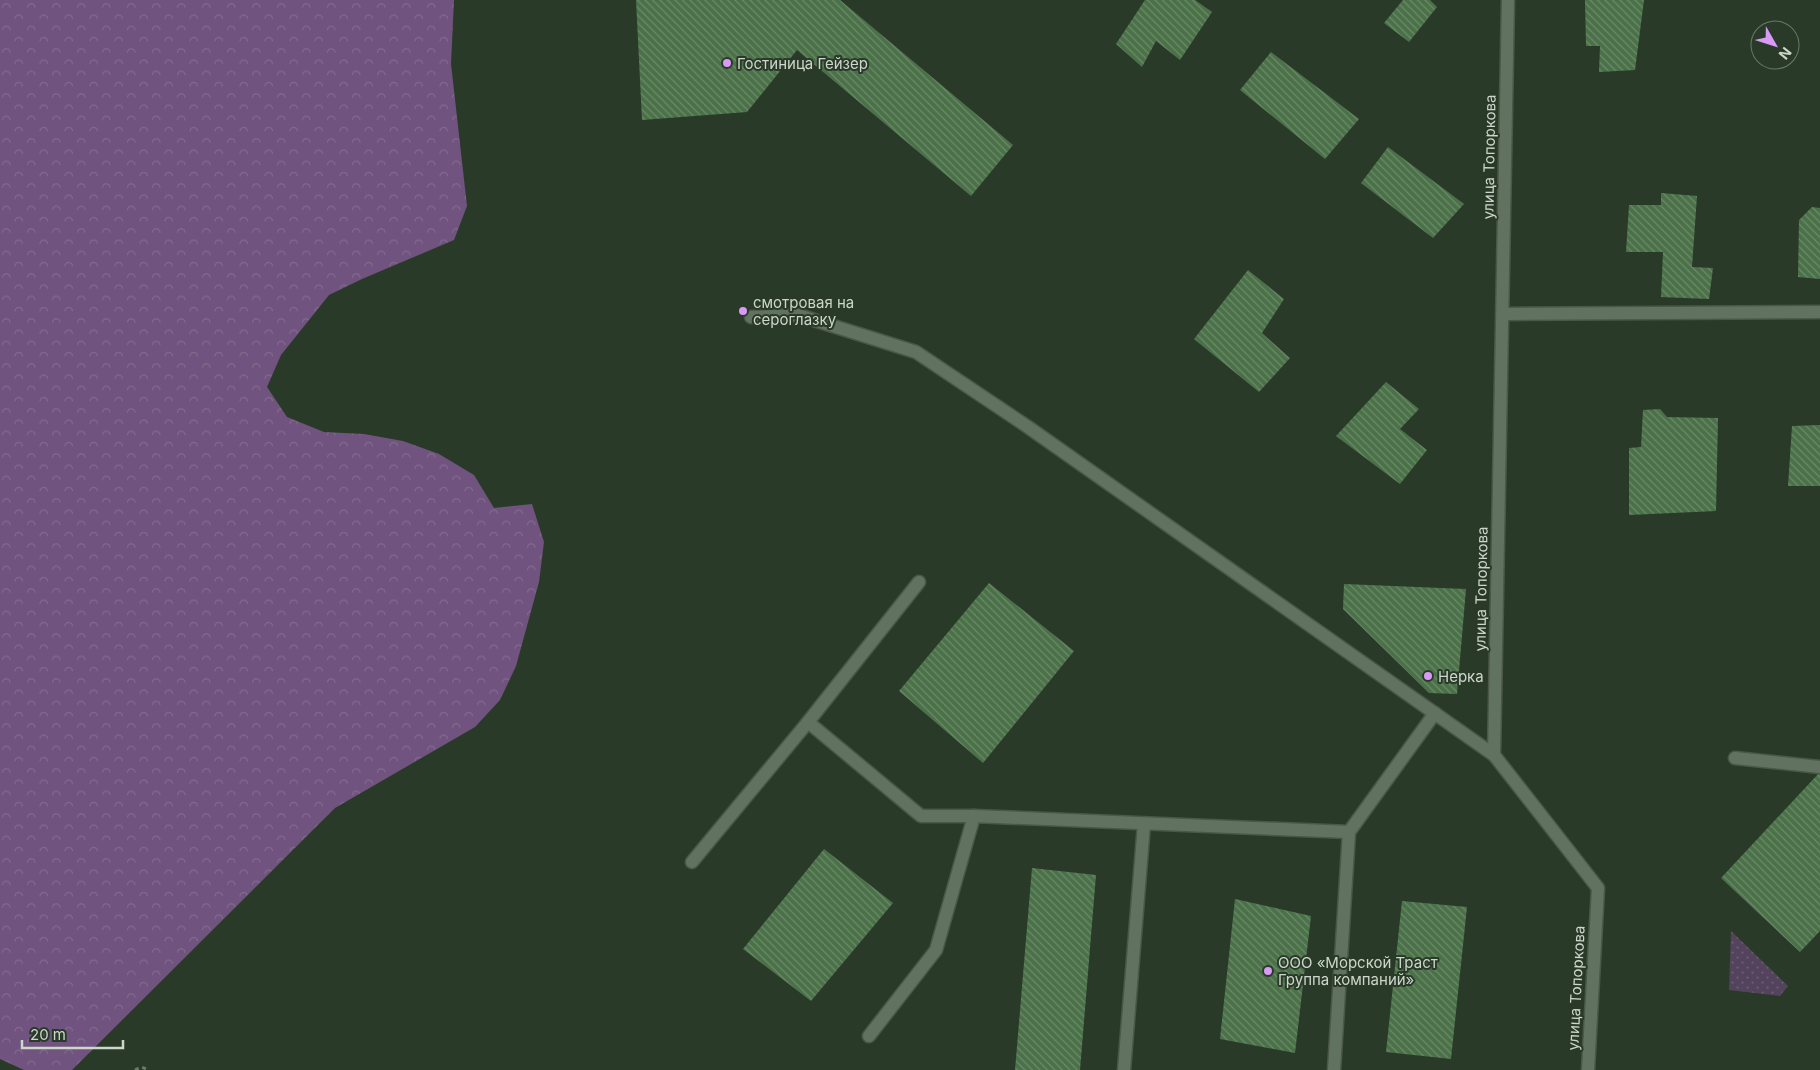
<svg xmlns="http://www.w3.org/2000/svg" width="1820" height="1070" viewBox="0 0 1820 1070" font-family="Inter,sans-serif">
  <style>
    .grass { fill: url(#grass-dots) }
    .forest { fill: url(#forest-crowns) }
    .building { fill: url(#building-back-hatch) }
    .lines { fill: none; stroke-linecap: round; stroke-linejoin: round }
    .lane-casing { stroke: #4a5749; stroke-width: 15 }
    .street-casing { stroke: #4a5749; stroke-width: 15 }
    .secondary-casing { stroke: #4a5749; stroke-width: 15 }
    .path { stroke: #6c7a6b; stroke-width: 3; stroke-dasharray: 4 4; stroke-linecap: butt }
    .lane { stroke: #617360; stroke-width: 12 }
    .street { stroke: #617360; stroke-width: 12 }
    .secondary { stroke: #617360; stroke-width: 12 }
    .poi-dot { fill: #d99af7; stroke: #2a3a29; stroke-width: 2 }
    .labels { text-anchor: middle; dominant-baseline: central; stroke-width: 4; stroke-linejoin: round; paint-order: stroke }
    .poi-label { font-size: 15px; fill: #ccd6cb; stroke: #2a3a29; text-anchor: start }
    .street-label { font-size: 15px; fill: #ccd6cb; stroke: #2a3a29 }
  </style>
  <defs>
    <pattern id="grass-dots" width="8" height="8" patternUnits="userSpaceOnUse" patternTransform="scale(1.25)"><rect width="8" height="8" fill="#54435c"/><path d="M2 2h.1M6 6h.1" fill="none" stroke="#6b5d72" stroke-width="1.8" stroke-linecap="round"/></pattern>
    <pattern id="forest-crowns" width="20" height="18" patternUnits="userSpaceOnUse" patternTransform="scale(1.25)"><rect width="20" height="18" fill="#70537e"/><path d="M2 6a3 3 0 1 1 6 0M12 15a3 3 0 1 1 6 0" fill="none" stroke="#836b8f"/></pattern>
    <pattern id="building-back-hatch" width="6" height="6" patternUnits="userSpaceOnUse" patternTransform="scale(1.25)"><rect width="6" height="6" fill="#4b7149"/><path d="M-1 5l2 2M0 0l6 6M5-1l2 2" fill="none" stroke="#6c8b6a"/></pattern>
  </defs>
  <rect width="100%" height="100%" fill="#2a3a29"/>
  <polygon class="grass" points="1731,931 1788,986 1780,996 1729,990"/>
  <polygon class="forest" points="0,0 454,0 451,64 467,206 454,240 362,279 329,295 281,355 267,387 287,417 324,432 364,434 403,441 439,454 474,475 494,508 532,504 544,542 539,582 516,666 500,700 475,727 335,808 72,1070 24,1070 0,1059"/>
  <g class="building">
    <polygon points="636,0 840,0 1013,145 971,196 797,50 747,112 642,120"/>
    <polygon points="1145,0 1195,0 1212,12 1180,60 1156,41 1142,67 1116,44"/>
    <polygon points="1403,0 1430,0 1437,7 1409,42 1384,23"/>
    <polygon points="1585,0 1644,0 1635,70 1599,72 1600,46 1586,46"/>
    <polygon points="1271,52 1359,119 1325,159 1240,90"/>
    <polygon points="1388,147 1464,204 1433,238 1361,183"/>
    <polygon points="1661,193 1697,196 1692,267 1713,268 1709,299 1661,297 1663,252 1626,252 1629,205 1661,205"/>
    <polygon points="1812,207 1820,208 1820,279 1798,277 1799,220"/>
    <polygon points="1248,270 1284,299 1262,333 1290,358 1259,392 1194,339"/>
    <polygon points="1386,382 1419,409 1400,429 1427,450 1400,484 1336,436"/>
    <polygon points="1660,409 1667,417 1718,418 1716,511 1629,515 1629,448 1641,447 1643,410"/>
    <polygon points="1820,425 1820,486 1788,486 1792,426"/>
    <polygon points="989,583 1074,651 983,763 899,691"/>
    <polygon points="1344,584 1466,589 1457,694 1429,693 1343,609"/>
    <polygon points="1820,772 1820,931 1800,952 1721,878"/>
    <polygon points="824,849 893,903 811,1001 743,949"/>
    <polygon points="1032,868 1096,875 1080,1070 1015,1070"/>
    <polygon points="1235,899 1311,916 1295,1053 1220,1039"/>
    <polygon points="1402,901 1467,907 1451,1059 1386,1052"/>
  </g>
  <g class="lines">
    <g class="lane-casing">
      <g id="lane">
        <polyline points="808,722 919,582"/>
        <polyline points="1735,758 1820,767"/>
        <polyline points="692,862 808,722 921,816 974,816"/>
        <polyline points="869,1036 936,950 974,816 1349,832"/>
        <polyline points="1124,1070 1144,824"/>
        <polyline points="1334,1070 1349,832 1435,713"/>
      </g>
    </g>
    <g class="street-casing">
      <g id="street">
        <polyline points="1503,314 1820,312"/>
        <polyline points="751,317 798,315 916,352 1028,427 1494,755"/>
      </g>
    </g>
    <g class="secondary-casing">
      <polyline id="secondary" points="1508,0 1494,755 1598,888 1588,1070"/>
    </g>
    <polyline class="path" points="135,1070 141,1067 149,1070"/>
    <use href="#lane" class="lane"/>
    <use href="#street" class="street"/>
    <use href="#secondary" class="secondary"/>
  </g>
  <g class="poi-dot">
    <circle cx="727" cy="63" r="5"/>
    <circle cx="743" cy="311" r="5"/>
    <circle cx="1428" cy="676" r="5"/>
    <circle cx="1268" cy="971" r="5"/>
  </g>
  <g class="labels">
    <g class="poi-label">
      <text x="737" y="63">Гостиница Гейзер</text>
      <text x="753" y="302">смотровая на<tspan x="753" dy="17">сероглазку</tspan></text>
      <text x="1438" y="676">Нерка</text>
      <text x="1278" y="962">ООО «Морской Траст<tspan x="1278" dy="17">Группа компаний»</tspan></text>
    </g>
    <g class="street-label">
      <text transform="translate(1489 157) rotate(-89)">улица Топоркова</text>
      <text transform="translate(1481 589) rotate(-89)">улица Топоркова</text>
      <text transform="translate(1576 988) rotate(-87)">улица Топоркова</text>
    </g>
  </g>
  <g transform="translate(1775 45) rotate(129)"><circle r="24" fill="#2a3a29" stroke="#6b786a"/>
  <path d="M0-4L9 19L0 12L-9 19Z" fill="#d99af7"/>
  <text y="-8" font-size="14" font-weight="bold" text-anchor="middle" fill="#ccd6cb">N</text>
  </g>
  <path d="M22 1040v8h101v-8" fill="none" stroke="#ccd6cb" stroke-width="2.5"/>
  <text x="30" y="1040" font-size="15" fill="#ccd6cb" stroke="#2a3a29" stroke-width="4" paint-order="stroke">20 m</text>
</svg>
